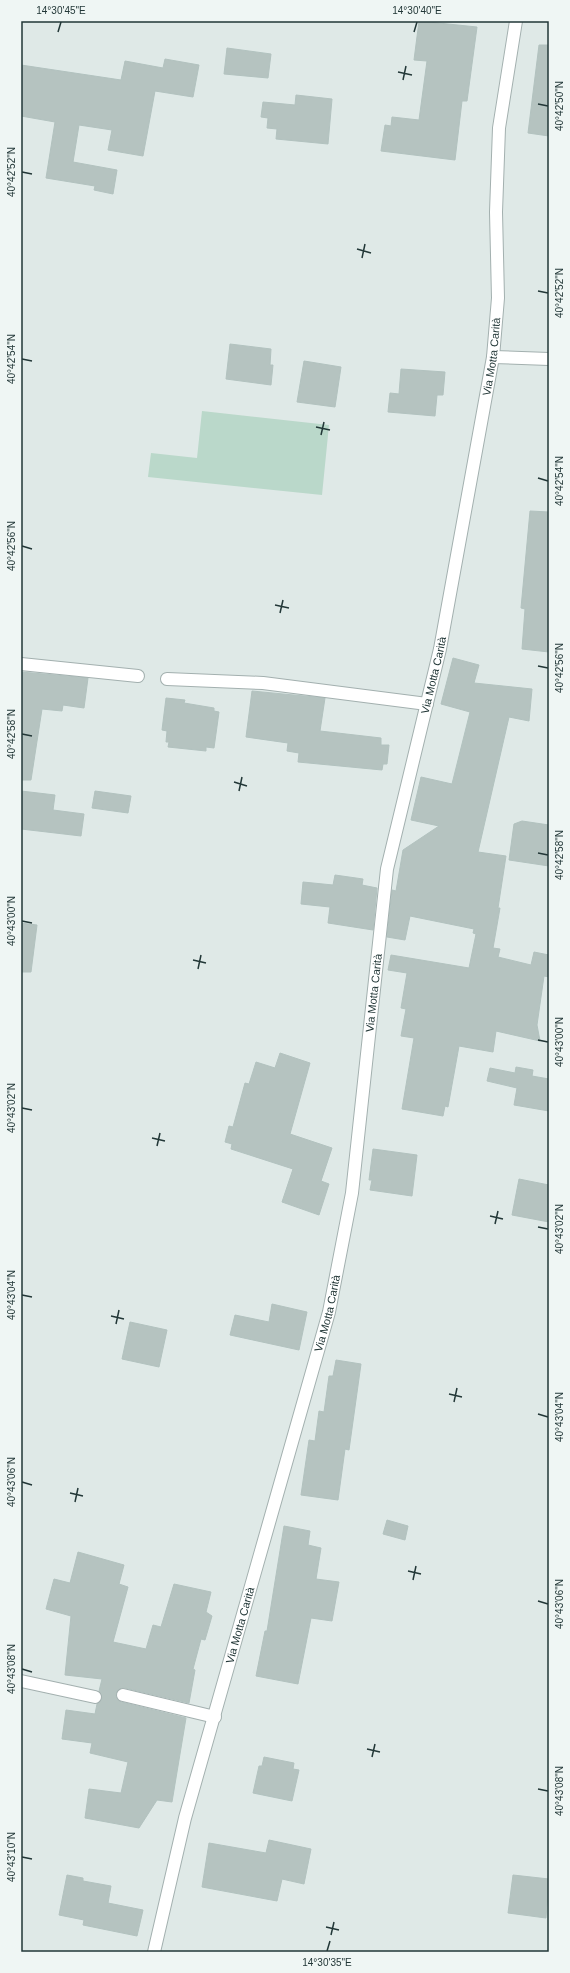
<svg xmlns="http://www.w3.org/2000/svg" width="570" height="1973" viewBox="0 0 570 1973" font-family="Arial,sans-serif">
  <style>
    .green { fill: #bad8ca }
    .building { fill: #b5c3c0; stroke: #b2c2bf }
    .lines { fill: none; stroke-linecap: round; stroke-linejoin: round }
    .minor-casing { stroke: #a3b0af; stroke-width: 14 }
    .minor { stroke: #fff; stroke-width: 12 }
    .ticks { fill: none; stroke: #223737; stroke-width: 1.5 }
    .labels { text-anchor: middle; dominant-baseline: central; stroke-width: 4; stroke-linejoin: round; paint-order: stroke }
    .street-label { font-size: 11px; fill: #223737; stroke: #eff6f4 }
    .neatline { fill: none; stroke: #223737; stroke-width: 1.5 }
    .ticks-label { font-size: 10px; text-anchor: middle; fill: #223737 }
  </style>
  <rect width="100%" height="100%" fill="#dfe9e7"/>
  <polygon class="green" points="202,411 329,425 322,495 148,477 151,453 197,458"/>
  <g class="building">
    <polygon points="419,21 477,27 467,101 462,101 455,160 381,151 385,125 391,126 392,117 419,120 427,61 414,60"/>
    <polygon points="539,45 549,45 549,136 528,133"/>
    <polygon points="227,48 271,54 268,78 224,74"/>
    <polygon points="165,59 199,65 193,97 155,91 143,156 108,150 112,130 79,125 73,162 117,170 113,194 94,190 95,186 46,178 55,122 21,116 21,65 121,80 125,61 163,68"/>
    <polygon points="296,95 332,99 328,144 276,139 277,129 267,128 268,118 261,117 263,102 295,105"/>
    <polygon points="230,344 271,349 270,365 273,365 271,385 226,379"/>
    <polygon points="304,361 341,367 335,407 297,402"/>
    <polygon points="401,369 445,372 443,395 437,395 435,416 388,412 390,393 399,394"/>
    <polygon points="530,511 549,512 549,652 522,649 525,609 521,608"/>
    <polygon points="453,658 479,665 474,683 532,689 529,721 509,717 478,852 506,856 498,908 500,908 493,948 500,949 498,957 531,965 534,952 549,955 549,977 544,976 537,1025 540,1041 496,1031 493,1052 459,1046 448,1107 445,1106 443,1116 402,1109 414,1038 401,1036 406,1009 401,1008 407,973 388,970 391,955 469,968 476,934 473,933 474,929 410,916 405,940 387,937 392,890 396,891 403,850 439,826 411,820 421,777 452,784 470,712 441,704"/>
    <polygon points="21,672 88,678 84,708 63,705 62,711 42,709 31,780 21,780"/>
    <polygon points="252,691 325,698 320,731 381,738 381,745 389,745 387,764 383,764 382,770 298,762 299,753 287,751 288,743 246,737"/>
    <polygon points="166,698 185,700 184,703 214,708 214,711 219,712 214,748 206,747 206,751 168,747 169,742 166,742 167,731 162,730"/>
    <polygon points="21,791 55,795 53,810 84,814 81,836 21,829"/>
    <polygon points="95,791 131,796 128,813 92,808"/>
    <polygon points="522,821 549,825 549,866 509,860 514,824"/>
    <polygon points="335,875 363,879 362,885 377,888 373,930 328,923 330,907 301,904 303,882 333,885"/>
    <polygon points="21,923 37,925 31,972 21,972"/>
    <polygon points="280,1053 310,1063 290,1134 332,1148 321,1181 329,1184 319,1215 282,1202 293,1169 231,1149 232,1144 225,1142 229,1126 233,1127 245,1083 249,1084 256,1062 275,1068"/>
    <polygon points="516,1067 533,1070 532,1076 549,1079 549,1111 514,1105 517,1088 487,1081 490,1068 515,1073"/>
    <polygon points="373,1149 417,1155 412,1196 370,1190 372,1180 369,1180"/>
    <polygon points="519,1179 549,1185 549,1222 512,1215"/>
    <polygon points="272,1304 307,1312 299,1350 230,1335 235,1315 269,1322"/>
    <polygon points="130,1322 167,1330 159,1367 122,1359"/>
    <polygon points="336,1360 361,1364 349,1450 345,1449 338,1500 301,1495 309,1440 315,1441 319,1411 324,1412 329,1376 333,1376"/>
    <polygon points="387,1520 408,1526 405,1540 383,1534"/>
    <polygon points="284,1526 310,1531 308,1545 321,1548 316,1579 339,1582 332,1621 311,1618 298,1684 256,1676 265,1631 267,1631"/>
    <polygon points="78,1552 124,1565 119,1584 128,1587 113,1642 146,1649 153,1625 161,1627 174,1584 211,1592 206,1612 212,1616 205,1640 201,1639 193,1669 195,1670 189,1703 125,1688 121,1688 116,1693 116,1697 121,1702 186,1718 172,1802 157,1800 139,1828 85,1818 89,1789 121,1793 128,1762 90,1753 92,1743 62,1739 66,1710 95,1714 97,1704 102,1698 99,1691 102,1679 65,1675 71,1616 46,1609 54,1579 70,1583"/>
    <polygon points="264,1757 294,1763 293,1769 299,1770 292,1801 253,1793 259,1766 262,1766"/>
    <polygon points="269,1840 311,1849 304,1884 282,1879 277,1901 202,1887 209,1843 266,1853"/>
    <polygon points="67,1875 83,1878 83,1881 111,1886 108,1903 143,1910 137,1936 83,1925 84,1920 59,1915"/>
    <polygon points="513,1875 549,1879 546,1918 508,1913"/>
  </g>
  <g class="lines">
    <g class="minor-casing">
      <g id="minor">
        <polyline points="493,357 549,359"/>
        <polyline points="21,664 138,676"/>
        <polyline points="167,679 263,683 427,704"/>
        <polyline points="21,1681 95,1697"/>
        <polyline points="123,1695 215,1717"/>
        <path id="s1" d="M154,1952L185,1818L329,1312L352,1193L387,869L440,649L493,357L498,298L496,212L499,128L516,21"/>
      </g>
    </g>
    <use href="#minor" class="minor"/>
  </g>
  <path class="ticks" d="M58,32L61,22M414,32L417,22M398,72L412,75M403,80L406,66M538,104L548,106M22,172L32,174M357,249L371,253M362,258L365,244M538,291L548,293M22,359L32,361M316,427L330,430M321,435L324,422M538,478L548,481M22,546L32,549M275,605L289,608M280,613L283,600M538,666L548,668M22,734L32,736M234,782L247,786M239,791L242,777M538,853L548,855M22,921L32,923M193,960L206,963M198,969L201,955M538,1040L548,1042M22,1108L32,1110M152,1138L165,1141M157,1146L160,1133M490,1216L503,1219M495,1224L498,1211M538,1227L548,1229M22,1295L32,1297M111,1316L124,1319M116,1324L119,1310M449,1394L462,1397M454,1402L457,1388M538,1414L548,1417M22,1482L32,1485M70,1493L83,1496M75,1502L78,1488M408,1571L421,1574M413,1580L416,1566M538,1601L548,1604M22,1669L32,1672M367,1749L380,1752M372,1757L375,1744M538,1789L548,1791M22,1857L32,1859M326,1927L339,1930M331,1935L334,1922M327,1951L330,1941"/>
  <g class="labels">
    <g class="street-label">
      <text stroke="none"><textPath href="#s1" startOffset="1634">Via Motta Carità</textPath></text>
      <text stroke="none"><textPath href="#s1" startOffset="1310">Via Motta Carità</textPath></text>
      <text stroke="none"><textPath href="#s1" startOffset="986">Via Motta Carità</textPath></text>
      <text stroke="none"><textPath href="#s1" startOffset="662">Via Motta Carità</textPath></text>
      <text stroke="none"><textPath href="#s1" startOffset="338">Via Motta Carità</textPath></text>
    </g>
  </g>
  <rect width="570" height="1973" fill="none" stroke="#eff6f4" stroke-width="44"/>
  <rect x="22" y="22" width="526" height="1929" class="neatline"/>
  <g class="ticks-label">
    <text x="61" y="14">14°30'45"E</text>
    <text x="417" y="14">14°30'40"E</text>
    <text transform="translate(559 106) rotate(-90)" y="4">40°42'50"N</text>
    <text transform="translate(11 172) rotate(-90)" y="4">40°42'52"N</text>
    <text transform="translate(559 293) rotate(-90)" y="4">40°42'52"N</text>
    <text transform="translate(11 359) rotate(-90)" y="4">40°42'54"N</text>
    <text transform="translate(559 481) rotate(-90)" y="4">40°42'54"N</text>
    <text transform="translate(11 546) rotate(-90)" y="4">40°42'56"N</text>
    <text transform="translate(559 668) rotate(-90)" y="4">40°42'56"N</text>
    <text transform="translate(11 734) rotate(-90)" y="4">40°42'58"N</text>
    <text transform="translate(559 855) rotate(-90)" y="4">40°42'58"N</text>
    <text transform="translate(11 921) rotate(-90)" y="4">40°43'00"N</text>
    <text transform="translate(559 1042) rotate(-90)" y="4">40°43'00"N</text>
    <text transform="translate(11 1108) rotate(-90)" y="4">40°43'02"N</text>
    <text transform="translate(559 1229) rotate(-90)" y="4">40°43'02"N</text>
    <text transform="translate(11 1295) rotate(-90)" y="4">40°43'04"N</text>
    <text transform="translate(559 1417) rotate(-90)" y="4">40°43'04"N</text>
    <text transform="translate(11 1482) rotate(-90)" y="4">40°43'06"N</text>
    <text transform="translate(559 1604) rotate(-90)" y="4">40°43'06"N</text>
    <text transform="translate(11 1669) rotate(-90)" y="4">40°43'08"N</text>
    <text transform="translate(559 1791) rotate(-90)" y="4">40°43'08"N</text>
    <text transform="translate(11 1857) rotate(-90)" y="4">40°43'10"N</text>
    <text x="327" y="1966">14°30'35"E</text>
  </g>
</svg>
